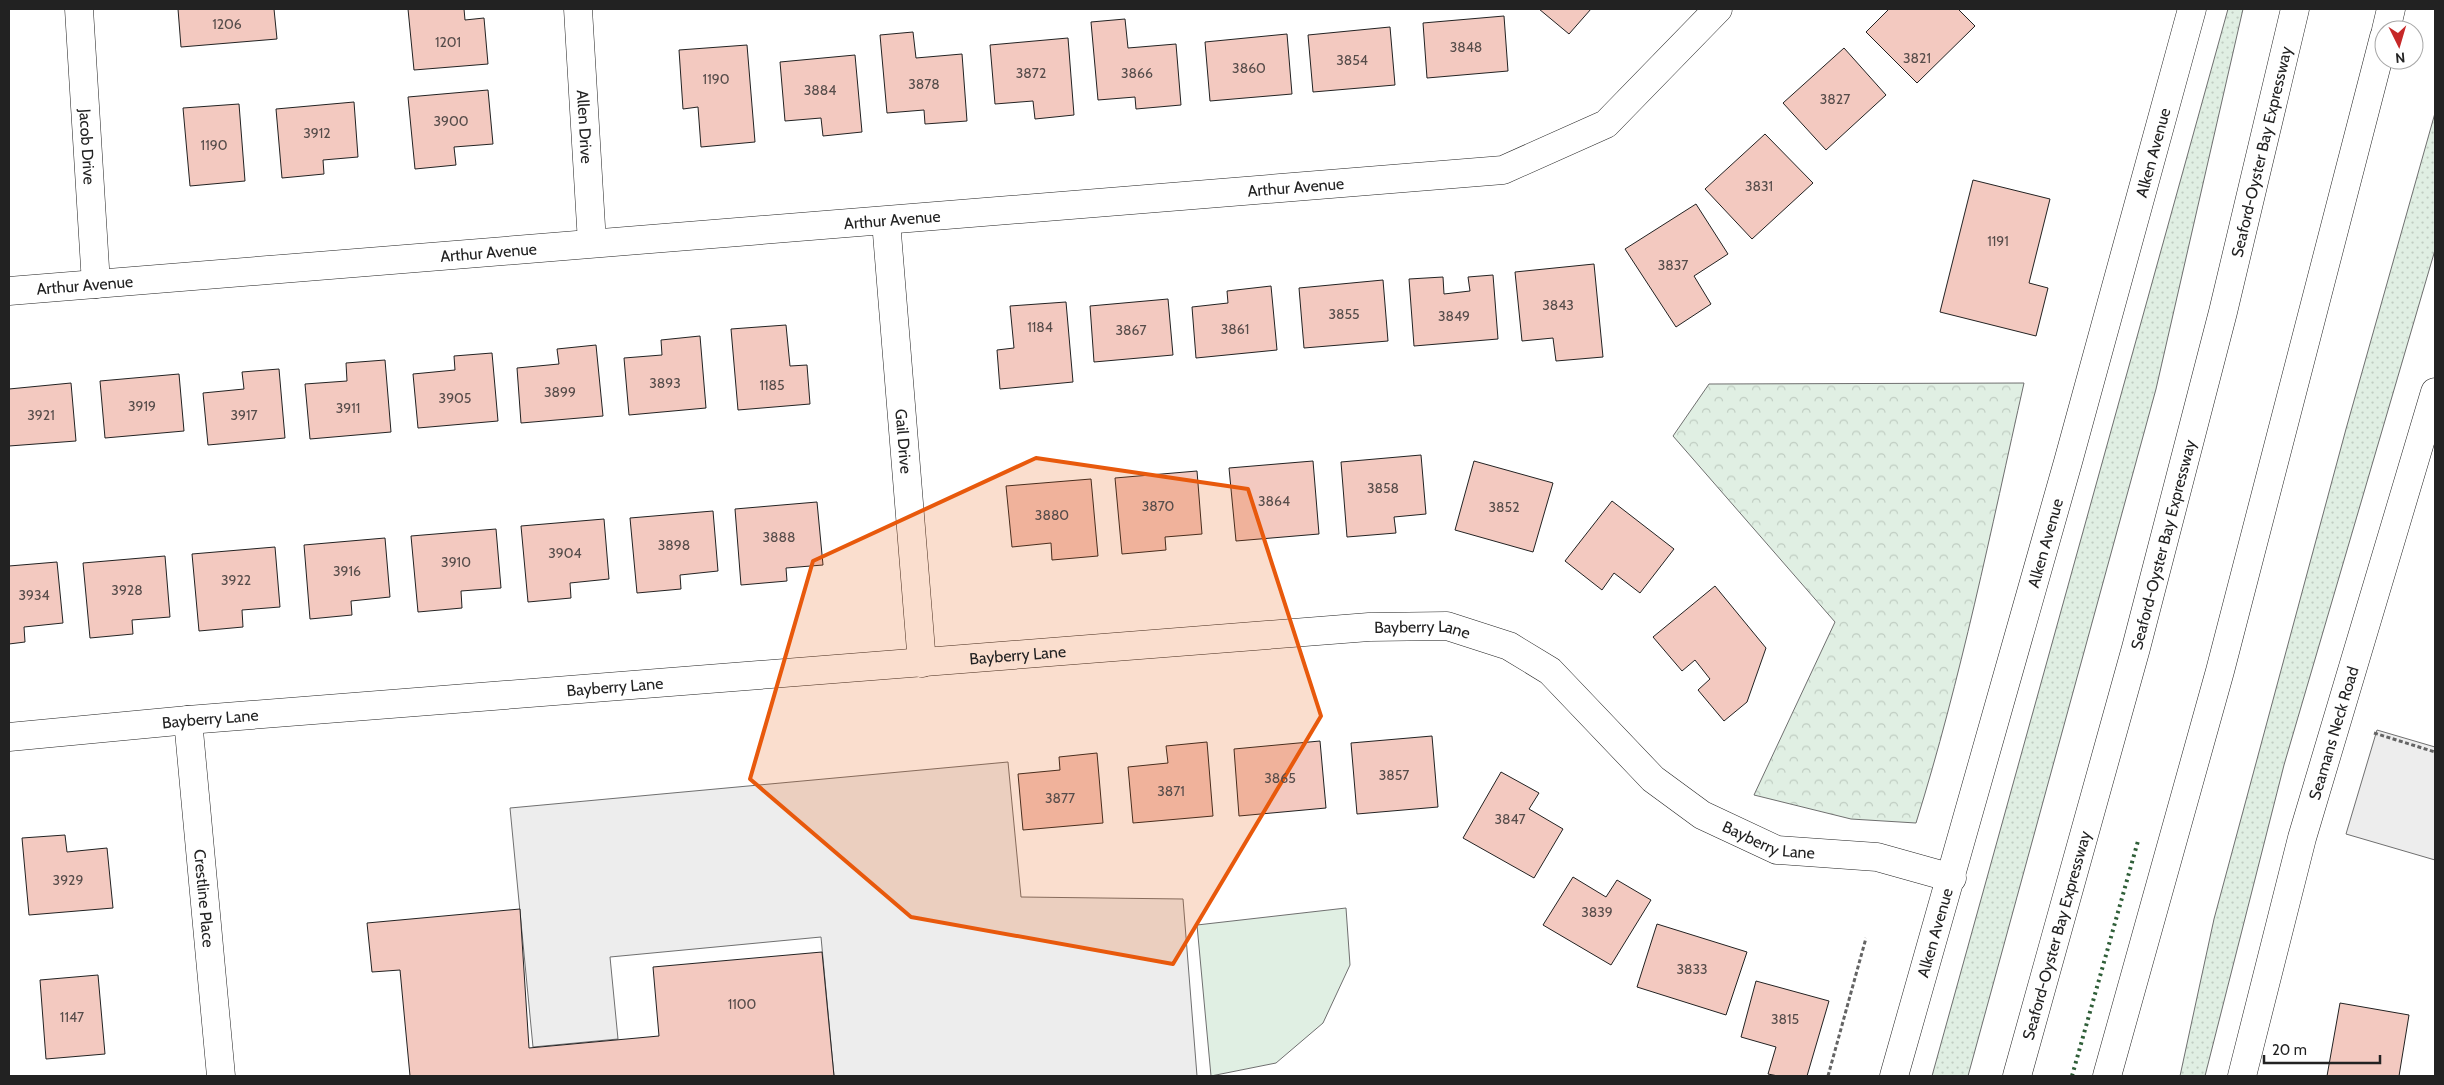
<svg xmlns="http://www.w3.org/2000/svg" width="2444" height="1085" viewBox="0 0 2444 1085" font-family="Cabin,sans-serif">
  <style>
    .grass { fill: url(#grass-dots); stroke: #6f6f6f }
    .forest { fill: url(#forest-crowns); stroke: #6f6f6f }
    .garden { fill: #e0efe3; stroke: #6f6f6f }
    .parking { fill: #ededed; stroke: #6f6f6f }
    .building { fill: #f3c9c0; stroke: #222 }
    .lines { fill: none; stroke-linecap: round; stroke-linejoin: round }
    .minor-casing { stroke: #222; stroke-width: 29 }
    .secondary-casing { stroke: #222; stroke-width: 29 }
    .motorway-casing { stroke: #222; stroke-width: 29 }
    .path { stroke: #646464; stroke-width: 3; stroke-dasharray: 4 2.5; stroke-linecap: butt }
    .minor { stroke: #fff; stroke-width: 28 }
    .secondary { stroke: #fff; stroke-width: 28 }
    .motorway { stroke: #fff; stroke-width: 28 }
    .hedge { stroke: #2f5e38; stroke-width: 4; stroke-dasharray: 2.5 4; stroke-linecap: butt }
    .marked { fill: #e8590c; fill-opacity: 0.2; stroke: #e8590c; stroke-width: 4; stroke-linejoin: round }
    .labels { text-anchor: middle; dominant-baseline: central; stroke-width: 4; stroke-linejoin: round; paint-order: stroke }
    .number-label { font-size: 14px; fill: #564c4a }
    .street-label { font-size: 16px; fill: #222; stroke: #fff }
  </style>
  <defs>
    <pattern id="grass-dots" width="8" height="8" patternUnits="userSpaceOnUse" patternTransform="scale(1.25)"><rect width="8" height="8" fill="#e0efe3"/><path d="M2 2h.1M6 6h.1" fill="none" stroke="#c0cdc2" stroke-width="1.8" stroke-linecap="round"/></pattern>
    <pattern id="forest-crowns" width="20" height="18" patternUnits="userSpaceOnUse" patternTransform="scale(1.25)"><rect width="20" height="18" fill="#e0efe3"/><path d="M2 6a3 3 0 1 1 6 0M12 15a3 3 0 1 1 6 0" fill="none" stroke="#c0cdc2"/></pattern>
  </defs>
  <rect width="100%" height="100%" fill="#fff"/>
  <g class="grass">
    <polygon points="2228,9 2243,9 2156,389 1968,1076 1932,1076"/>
    <polygon points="2435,113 2435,250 2284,765 2205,1076 2180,1076 2214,919 2346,429"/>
  </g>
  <path class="forest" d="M2024,383C1991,530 1961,679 1916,823L1851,819L1754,795L1835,622L1673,436L1709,384Z"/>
  <polygon class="garden" points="1346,908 1350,965 1323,1023 1276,1063 1211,1076 1197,925"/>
  <g class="parking">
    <polygon points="2377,730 2435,747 2435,860 2346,834"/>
    <polygon points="1008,762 1021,897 1183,899 1197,1076 834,1076 821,937 610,957 618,1039 533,1047 510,808"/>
  </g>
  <g class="building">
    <polygon points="178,9 274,9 277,39 181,47"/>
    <polygon points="408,9 464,9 465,20 484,18 488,64 414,70"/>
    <polygon points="1539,9 1591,9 1569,34"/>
    <polygon points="1889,9 1958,9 1975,26 1917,83 1866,32"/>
    <polygon points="1504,16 1508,71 1427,78 1423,23"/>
    <polygon points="1125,19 1128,48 1176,44 1181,105 1136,109 1135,97 1098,100 1091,22"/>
    <polygon points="1390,27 1395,85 1313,92 1308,35"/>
    <polygon points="913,32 916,58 962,54 967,121 925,124 924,110 887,113 880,35"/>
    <polygon points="1287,34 1292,94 1210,101 1205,42"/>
    <polygon points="1068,38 1074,115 1035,119 1033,101 995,104 990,45"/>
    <polygon points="747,45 755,142 701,147 698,107 683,109 679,50"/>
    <polygon points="1844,48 1886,95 1826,150 1783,103"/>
    <polygon points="855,55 862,132 823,136 821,118 785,121 780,62"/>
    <polygon points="488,90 493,144 454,147 456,165 415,169 408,97"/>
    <polygon points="354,102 358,157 323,160 324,174 282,178 276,109"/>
    <polygon points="239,104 245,181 190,186 183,108"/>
    <polygon points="1765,134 1813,183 1752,239 1705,189"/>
    <polygon points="1973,180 2050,199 2029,283 2048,288 2036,336 1940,312"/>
    <polygon points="1696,204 1728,254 1694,276 1711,304 1676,327 1625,249"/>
    <polygon points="1594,264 1603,357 1556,361 1553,338 1522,341 1515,272"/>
    <polygon points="1493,275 1498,339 1414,346 1409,279 1443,277 1444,294 1470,291 1468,277"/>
    <polygon points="1383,280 1388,341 1304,348 1299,288"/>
    <polygon points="1271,286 1277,350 1196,358 1192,307 1228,303 1227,291"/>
    <polygon points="1168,299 1173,355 1094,362 1090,306"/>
    <polygon points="1066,302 1073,382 1000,389 997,350 1014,348 1010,306"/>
    <polygon points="786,325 790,366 807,365 810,404 738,410 731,329"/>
    <polygon points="700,336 706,408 629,415 624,358 662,355 661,340"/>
    <polygon points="596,345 603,416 521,423 517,368 559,364 557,349"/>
    <polygon points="492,353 498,421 418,428 413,374 455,370 454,356"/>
    <polygon points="385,360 391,432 310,439 305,384 347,381 346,363"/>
    <polygon points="279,369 285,438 208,445 203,393 244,389 242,372"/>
    <polygon points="179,374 184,431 105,438 100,381"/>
    <polygon points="71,383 76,441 9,446 9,389"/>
    <polygon points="1421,455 1426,514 1394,517 1396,533 1347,537 1341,462"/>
    <polygon points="1313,461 1319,534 1236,541 1229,468"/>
    <polygon points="1474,461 1553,483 1533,552 1455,530"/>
    <polygon points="1197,471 1202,534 1165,537 1166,550 1122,554 1115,478"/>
    <polygon points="1091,479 1098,556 1052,560 1051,543 1012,547 1006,486"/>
    <polygon points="1612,501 1674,549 1640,593 1614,573 1602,590 1565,561"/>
    <polygon points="817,502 823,565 786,568 787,581 741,585 735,509"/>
    <polygon points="713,511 718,571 680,575 681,589 637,593 630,518"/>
    <polygon points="604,519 609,579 570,583 571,598 528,602 521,526"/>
    <polygon points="496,529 501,588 461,591 462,608 418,612 411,536"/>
    <polygon points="385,538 390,597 351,601 352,615 310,619 304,545"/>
    <polygon points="275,547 280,607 242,610 243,627 199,631 192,554"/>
    <polygon points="165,556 170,617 132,620 133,634 90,638 83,563"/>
    <polygon points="57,562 63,623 24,627 25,642 9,644 9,566"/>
    <polygon points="1715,586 1766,648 1747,702 1724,721 1698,690 1710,679 1695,660 1682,671 1653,637"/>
    <polygon points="1432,736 1438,807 1357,814 1351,743"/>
    <polygon points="1320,741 1326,808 1239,816 1234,749"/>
    <polygon points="1207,742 1213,816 1133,823 1128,767 1168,763 1166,746"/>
    <polygon points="1097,753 1103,823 1023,830 1018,774 1060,770 1059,757"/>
    <polygon points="1501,772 1539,793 1529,809 1563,829 1534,878 1463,838"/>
    <polygon points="65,835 67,852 107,848 113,908 29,915 22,838"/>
    <polygon points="1573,877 1606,897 1617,880 1651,900 1611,965 1543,925"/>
    <polygon points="520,909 529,1048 659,1036 653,967 822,952 834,1076 410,1076 400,970 372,972 367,923"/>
    <polygon points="1657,924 1747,952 1726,1015 1637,987"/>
    <polygon points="98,975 105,1054 46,1059 40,980"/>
    <polygon points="1756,981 1829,1001 1807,1076 1778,1076 1768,1074 1776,1047 1741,1037"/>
    <polygon points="2340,1003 2409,1015 2399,1076 2327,1076"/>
  </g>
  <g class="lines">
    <g class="minor-casing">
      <g id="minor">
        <path id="s1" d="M79,9L96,284"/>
        <path id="s2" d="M578,9L592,243"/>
        <path id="s3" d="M886,221L922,663"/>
        <path id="s4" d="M9,291L1503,170L1606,124L1718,9"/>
        <path id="s5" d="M188,720L221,1076"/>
        <path id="s6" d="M9,737L188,720L1369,627L1447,626L1509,646L1550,671L1653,779L1702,815L1777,850L1877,857L1952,878"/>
        <path id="s7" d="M1894,1076L2068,462L2192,9"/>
      </g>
    </g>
    <g class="secondary-casing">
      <g id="secondary">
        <path id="s8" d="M2242,1076L2302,838L2435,392"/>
      </g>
    </g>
    <g class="motorway-casing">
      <g id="motorway">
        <polyline points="2386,30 2391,9"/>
        <path id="s9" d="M2017,1076L2136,648L2223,312L2295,9"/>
        <polyline points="2107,1076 2220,671 2384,37"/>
      </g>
    </g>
    <g class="path">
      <polyline points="2374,733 2435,752"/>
      <polyline points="1828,1076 1866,938"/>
    </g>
    <use href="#minor" class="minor"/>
    <use href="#secondary" class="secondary"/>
    <use href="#motorway" class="motorway"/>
    <polyline class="hedge" points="2072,1076 2138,841"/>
  </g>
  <path class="marked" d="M1036,458L1248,489L1321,716L1173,964L911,917L750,779L813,561Z"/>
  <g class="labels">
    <g class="number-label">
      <text x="227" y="24">1206</text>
      <text x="448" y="42">1201</text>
      <text x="1466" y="47">3848</text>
      <text x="1917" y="58">3821</text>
      <text x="1352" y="60">3854</text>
      <text x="1249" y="68">3860</text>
      <text x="1031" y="73">3872</text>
      <text x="1137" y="73">3866</text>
      <text x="716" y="79">1190</text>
      <text x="924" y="84">3878</text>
      <text x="820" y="90">3884</text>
      <text x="1835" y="99">3827</text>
      <text x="451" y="121">3900</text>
      <text x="317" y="133">3912</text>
      <text x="214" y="145">1190</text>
      <text x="1759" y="186">3831</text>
      <text x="1998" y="241">1191</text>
      <text x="1673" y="265">3837</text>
      <text x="1558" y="305">3843</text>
      <text x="1344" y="314">3855</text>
      <text x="1454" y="316">3849</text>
      <text x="1040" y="327">1184</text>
      <text x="1235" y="329">3861</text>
      <text x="1131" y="330">3867</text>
      <text x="665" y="383">3893</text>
      <text x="772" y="385">1185</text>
      <text x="560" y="392">3899</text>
      <text x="455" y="398">3905</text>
      <text x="142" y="406">3919</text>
      <text x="348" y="408">3911</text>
      <text x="41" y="415">3921</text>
      <text x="244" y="415">3917</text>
      <text x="1383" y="488">3858</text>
      <text x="1274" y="501">3864</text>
      <text x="1158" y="506">3870</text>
      <text x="1504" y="507">3852</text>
      <text x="1052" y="515">3880</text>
      <text x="779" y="537">3888</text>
      <text x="674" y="545">3898</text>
      <text x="565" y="553">3904</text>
      <text x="456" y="562">3910</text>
      <text x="347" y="571">3916</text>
      <text x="236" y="580">3922</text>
      <text x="127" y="590">3928</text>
      <text x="34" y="595">3934</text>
      <text x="1394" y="775">3857</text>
      <text x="1280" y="778">3865</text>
      <text x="1171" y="791">3871</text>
      <text x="1060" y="798">3877</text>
      <text x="1510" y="819">3847</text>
      <text x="68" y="880">3929</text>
      <text x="1597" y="912">3839</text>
      <text x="1692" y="969">3833</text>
      <text x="742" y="1004">1100</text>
      <text x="72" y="1017">1147</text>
      <text x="1785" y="1019">3815</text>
    </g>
    <g class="street-label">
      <text stroke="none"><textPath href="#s2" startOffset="118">Allen Drive</textPath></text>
      <text stroke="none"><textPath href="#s1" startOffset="138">Jacob Drive</textPath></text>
      <text stroke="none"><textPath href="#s9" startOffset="956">Seaford-Oyster Bay Expressway</textPath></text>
      <text stroke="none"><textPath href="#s7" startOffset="959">Alken Avenue</textPath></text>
      <text stroke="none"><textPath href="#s4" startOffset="1291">Arthur Avenue</textPath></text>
      <text stroke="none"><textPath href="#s4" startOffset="886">Arthur Avenue</textPath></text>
      <text stroke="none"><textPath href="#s4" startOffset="481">Arthur Avenue</textPath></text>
      <text stroke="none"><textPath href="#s4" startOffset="76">Arthur Avenue</textPath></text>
      <text stroke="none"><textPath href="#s3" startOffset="221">Gail Drive</textPath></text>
      <text stroke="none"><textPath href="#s7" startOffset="554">Alken Avenue</textPath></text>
      <text stroke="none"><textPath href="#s9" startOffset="551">Seaford-Oyster Bay Expressway</textPath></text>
      <text stroke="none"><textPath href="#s6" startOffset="1418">Bayberry Lane</textPath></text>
      <text stroke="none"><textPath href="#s6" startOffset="1012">Bayberry Lane</textPath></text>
      <text stroke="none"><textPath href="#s6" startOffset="608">Bayberry Lane</textPath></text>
      <text stroke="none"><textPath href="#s6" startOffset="202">Bayberry Lane</textPath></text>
      <text stroke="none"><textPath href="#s8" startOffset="355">Seamans Neck Road</textPath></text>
      <text stroke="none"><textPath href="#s6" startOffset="1838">Bayberry Lane</textPath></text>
      <text stroke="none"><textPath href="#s5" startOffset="179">Crestline Place</textPath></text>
      <text stroke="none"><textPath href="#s7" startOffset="149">Alken Avenue</textPath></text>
      <text stroke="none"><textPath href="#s9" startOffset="146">Seaford-Oyster Bay Expressway</textPath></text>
    </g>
  </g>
  <rect width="2444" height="1085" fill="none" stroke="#222222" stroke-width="20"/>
  <g transform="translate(2399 45) rotate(175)"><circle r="24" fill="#ffffff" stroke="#a7a7a7"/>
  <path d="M0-4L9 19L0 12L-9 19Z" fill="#c62828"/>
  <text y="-8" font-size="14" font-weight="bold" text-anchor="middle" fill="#222222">N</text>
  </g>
  <path d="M2264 1055v8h116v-8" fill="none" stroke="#222222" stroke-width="2.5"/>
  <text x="2272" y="1055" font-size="15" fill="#222222" stroke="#ffffff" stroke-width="4" paint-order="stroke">20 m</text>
</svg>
